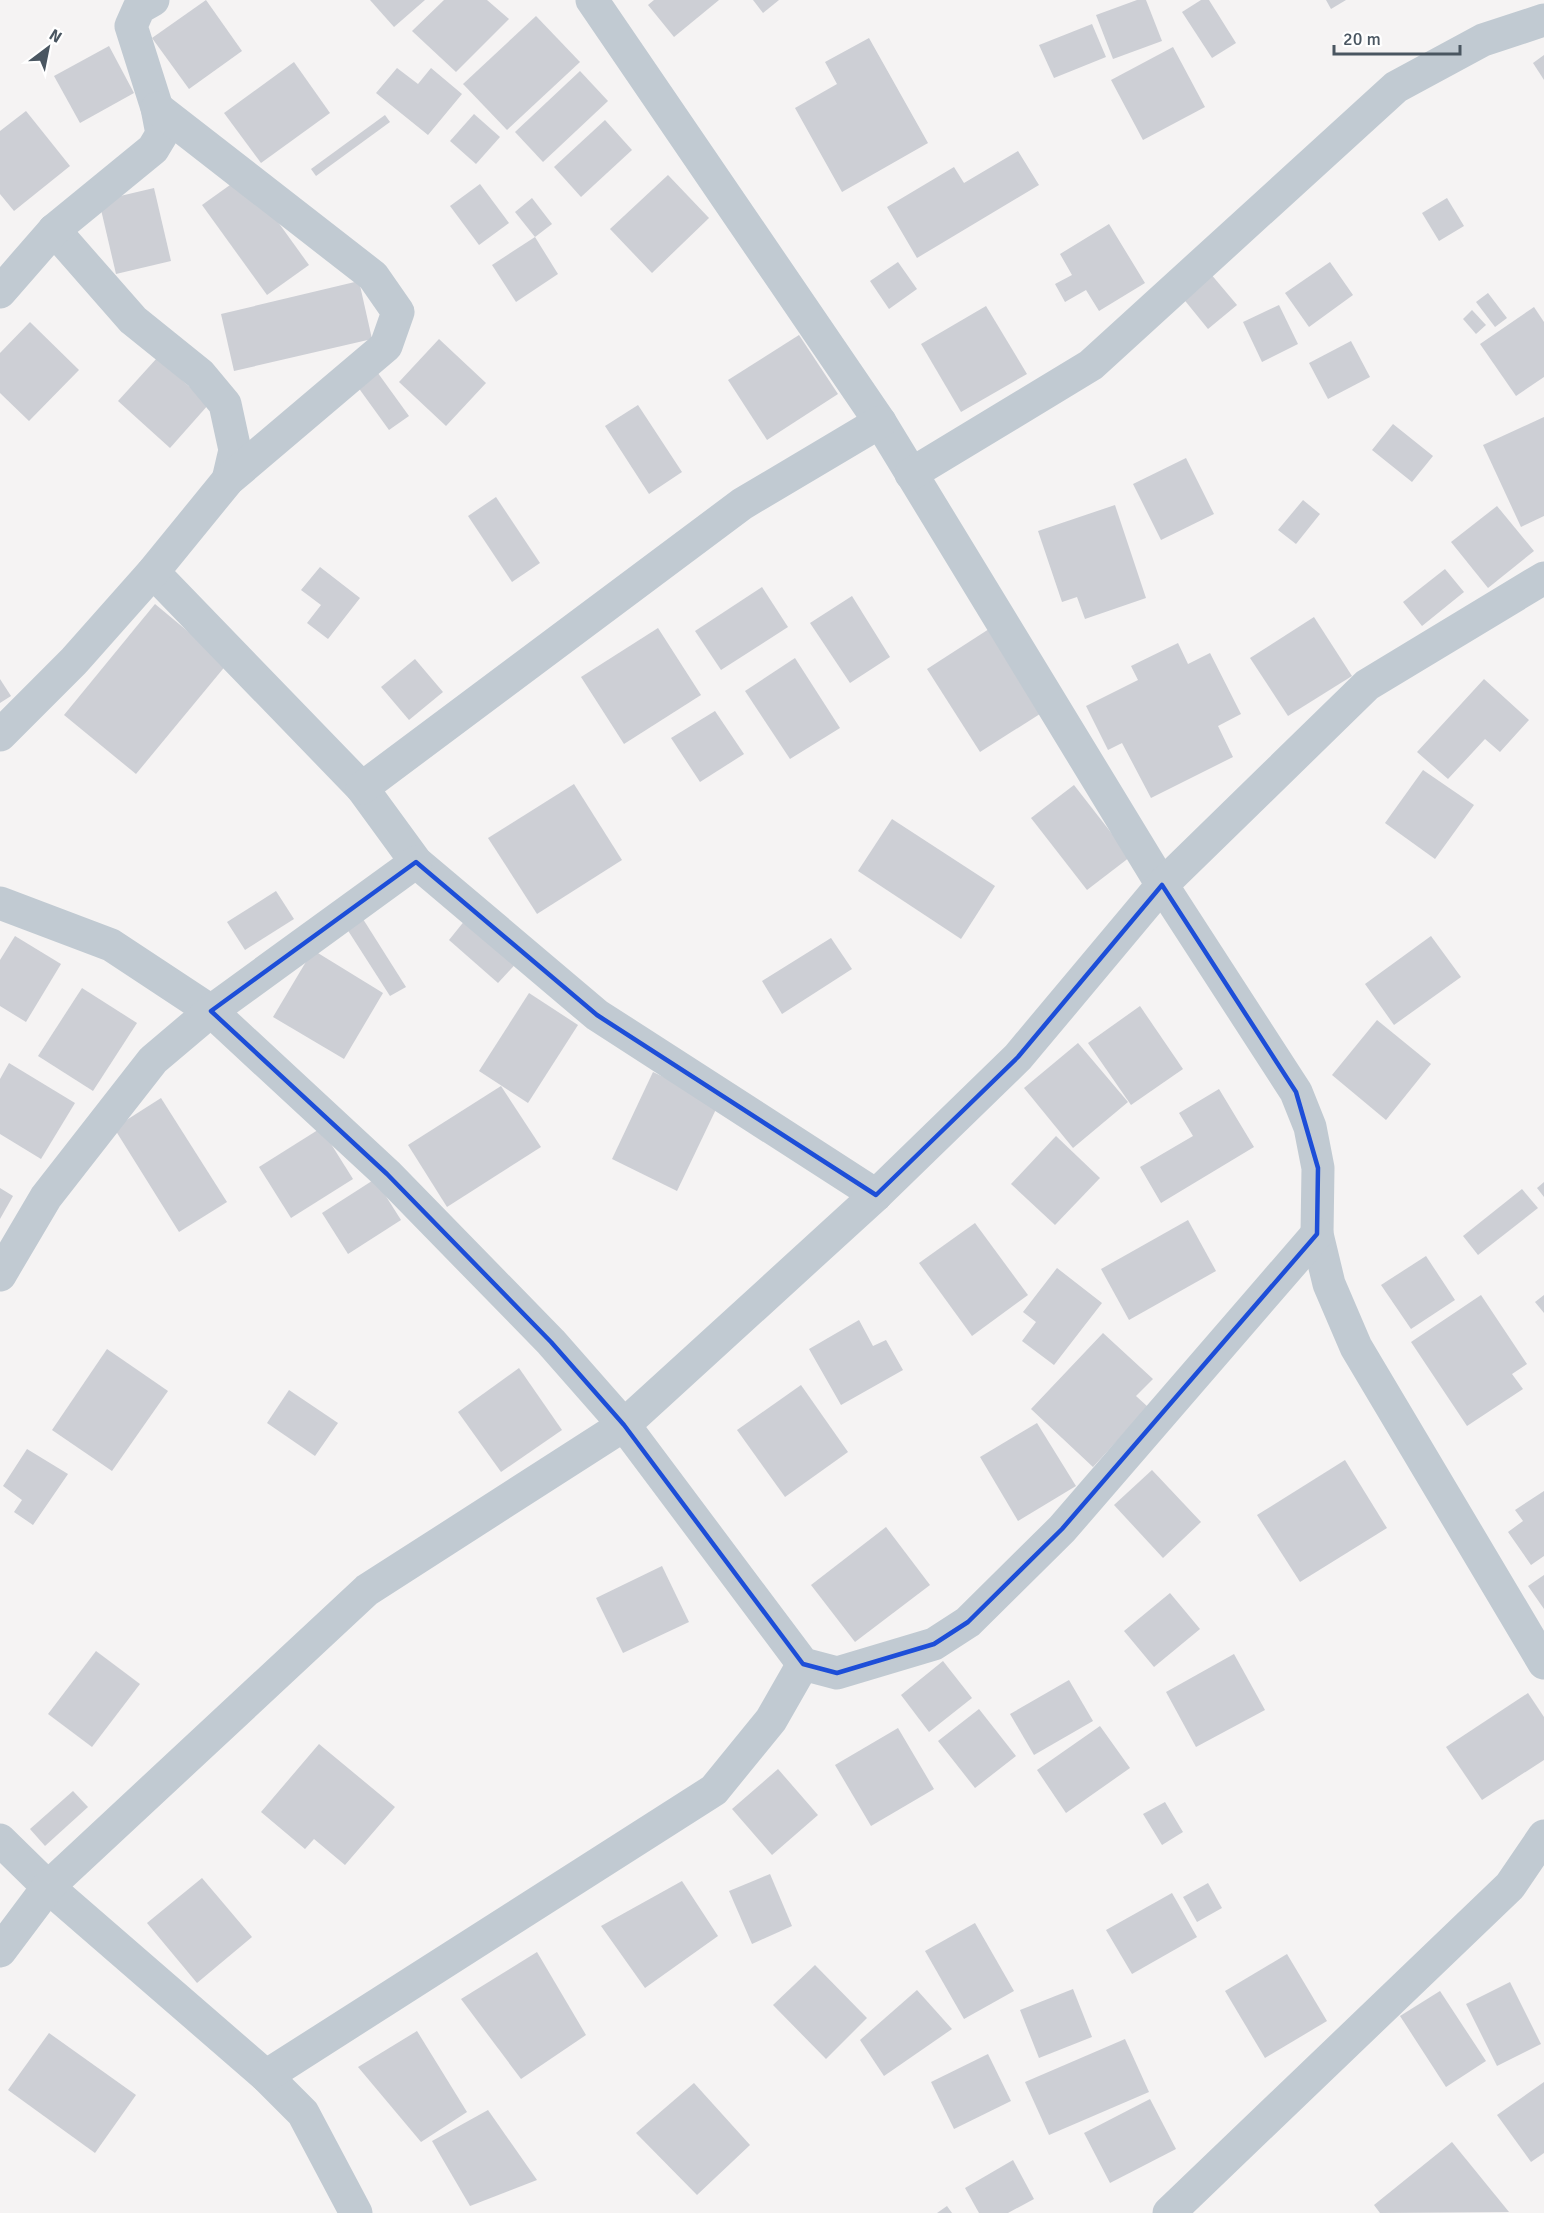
<svg xmlns="http://www.w3.org/2000/svg" width="1544" height="2213" viewBox="0 0 1544 2213" font-family="Signika,sans-serif">
  <style>
    .building { fill: #cdcfd5 }
    .lines { fill: none; stroke-linecap: round; stroke-linejoin: round }
    .minor { stroke: #c1cad2; stroke-width: 33 }
    .marked { fill: none; stroke: #1d4ed8; stroke-width: 4.5; stroke-linejoin: round }
  </style>
  <rect width="100%" height="100%" fill="#f5f3f3"/>
  <g class="building">
    <polygon points="206,0 242,51 189,89 152,38"/>
    <polygon points="370,0 425,0 394,27"/>
    <polygon points="444,0 487,0 509,19 456,72 412,31"/>
    <polygon points="654,0 719,0 674,37 648,5"/>
    <polygon points="753,0 779,0 763,13"/>
    <polygon points="1137,0 1146,0 1162,41 1113,59 1096,15"/>
    <polygon points="1201,0 1209,0 1236,43 1212,58 1182,12"/>
    <polygon points="1326,0 1346,0 1331,9"/>
    <polygon points="536,16 580,62 507,130 463,84"/>
    <polygon points="1092,24 1106,57 1054,78 1039,45"/>
    <polygon points="869,38 928,143 842,192 795,108 837,84 825,62"/>
    <polygon points="109,46 134,93 80,123 54,76"/>
    <polygon points="1173,47 1205,107 1143,140 1111,80"/>
    <polygon points="1544,55 1544,80 1533,63"/>
    <polygon points="294,62 330,113 261,163 224,113"/>
    <polygon points="397,68 418,84 431,68 462,94 428,135 376,93"/>
    <polygon points="580,71 608,101 543,162 515,132"/>
    <polygon points="26,111 70,166 14,211 0,194 0,131"/>
    <polygon points="474,114 500,137 476,164 450,141"/>
    <polygon points="385,115 390,122 316,176 311,169"/>
    <polygon points="605,120 632,150 581,197 554,167"/>
    <polygon points="1018,151 1039,185 917,258 887,207 954,167 964,183"/>
    <polygon points="244,175 309,265 267,295 202,205"/>
    <polygon points="668,175 709,218 652,273 610,229"/>
    <polygon points="480,184 509,223 479,245 450,206"/>
    <polygon points="154,188 171,261 116,274 99,201"/>
    <polygon points="532,198 552,224 535,237 515,212"/>
    <polygon points="1447,198 1464,226 1439,241 1422,213"/>
    <polygon points="1109,224 1145,283 1099,311 1086,290 1065,302 1055,284 1072,275 1060,254"/>
    <polygon points="535,237 558,274 516,302 492,265"/>
    <polygon points="898,262 917,289 889,309 870,281"/>
    <polygon points="1330,262 1353,295 1309,327 1285,293"/>
    <polygon points="1210,273 1237,305 1208,329 1182,297"/>
    <polygon points="359,281 372,339 234,371 221,314"/>
    <polygon points="1488,293 1507,318 1495,327 1476,302"/>
    <polygon points="1279,305 1298,344 1262,362 1243,322"/>
    <polygon points="986,306 1027,374 961,412 921,344"/>
    <polygon points="1534,307 1544,322 1544,377 1516,396 1480,344"/>
    <polygon points="1472,310 1486,325 1476,334 1463,319"/>
    <polygon points="30,322 79,370 29,421 0,393 0,353"/>
    <polygon points="799,335 838,394 767,440 728,380"/>
    <polygon points="439,339 486,383 446,426 399,382"/>
    <polygon points="1351,341 1370,377 1328,399 1309,363"/>
    <polygon points="157,358 209,404 170,448 118,401"/>
    <polygon points="375,369 409,416 389,430 355,383"/>
    <polygon points="638,405 682,472 649,494 605,426"/>
    <polygon points="1544,417 1544,516 1521,527 1483,445"/>
    <polygon points="1393,424 1433,456 1412,482 1372,450"/>
    <polygon points="1186,458 1214,514 1161,540 1133,484"/>
    <polygon points="496,497 540,563 512,582 468,516"/>
    <polygon points="1303,500 1320,514 1296,544 1278,530"/>
    <polygon points="1115,505 1146,598 1085,619 1077,597 1062,602 1038,531"/>
    <polygon points="1497,506 1534,551 1488,588 1451,542"/>
    <polygon points="320,567 360,598 328,639 307,623 321,605 301,590"/>
    <polygon points="1445,569 1464,592 1422,626 1403,602"/>
    <polygon points="762,587 788,627 721,670 695,631"/>
    <polygon points="852,596 890,657 850,683 810,623"/>
    <polygon points="155,604 227,664 136,774 64,715"/>
    <polygon points="1314,617 1352,676 1288,716 1250,658"/>
    <polygon points="658,628 701,695 624,744 581,677"/>
    <polygon points="989,629 1043,712 980,752 927,669"/>
    <polygon points="1178,643 1188,664 1210,653 1241,714 1218,726 1233,757 1151,798 1122,743 1108,750 1086,706 1138,680 1131,666"/>
    <polygon points="795,658 840,728 790,759 745,691"/>
    <polygon points="415,659 443,692 409,720 381,687"/>
    <polygon points="0,679 11,696 0,703"/>
    <polygon points="1484,679 1529,720 1500,752 1485,739 1448,779 1417,752"/>
    <polygon points="715,711 744,754 700,782 671,738"/>
    <polygon points="1423,770 1474,805 1435,859 1385,823"/>
    <polygon points="574,784 622,860 537,914 488,838"/>
    <polygon points="1074,785 1130,857 1087,890 1031,818"/>
    <polygon points="892,819 995,886 961,939 858,871"/>
    <polygon points="276,891 294,919 245,950 227,922"/>
    <polygon points="470,914 521,958 498,983 449,940"/>
    <polygon points="363,919 406,987 390,996 347,929"/>
    <polygon points="15,936 61,964 26,1022 0,1006 0,960"/>
    <polygon points="1431,936 1461,977 1394,1025 1365,984"/>
    <polygon points="831,938 852,969 782,1014 762,981"/>
    <polygon points="313,950 383,993 344,1059 273,1017"/>
    <polygon points="82,988 137,1023 93,1091 38,1056"/>
    <polygon points="529,993 578,1025 528,1103 479,1071"/>
    <polygon points="1140,1006 1183,1069 1131,1105 1088,1043"/>
    <polygon points="1377,1020 1431,1064 1386,1120 1332,1075"/>
    <polygon points="1078,1043 1128,1102 1073,1148 1024,1088"/>
    <polygon points="9,1063 75,1103 41,1159 0,1134 0,1079"/>
    <polygon points="653,1072 719,1103 677,1191 612,1159"/>
    <polygon points="501,1086 541,1147 447,1207 408,1145"/>
    <polygon points="1219,1089 1254,1147 1161,1203 1140,1167 1193,1136 1179,1113"/>
    <polygon points="161,1098 227,1202 179,1232 114,1128"/>
    <polygon points="321,1128 353,1179 291,1218 259,1167"/>
    <polygon points="1056,1136 1100,1178 1055,1225 1011,1184"/>
    <polygon points="375,1179 401,1220 348,1254 322,1213"/>
    <polygon points="1544,1182 1544,1197 1537,1188"/>
    <polygon points="0,1188 13,1196 0,1219"/>
    <polygon points="1522,1189 1538,1208 1478,1255 1463,1236"/>
    <polygon points="1188,1220 1216,1271 1129,1320 1101,1269"/>
    <polygon points="975,1223 1028,1295 972,1336 919,1263"/>
    <polygon points="1426,1256 1455,1300 1411,1329 1381,1285"/>
    <polygon points="1057,1268 1102,1303 1054,1365 1022,1341 1036,1322 1023,1312"/>
    <polygon points="1481,1295 1527,1364 1512,1374 1523,1389 1467,1426 1411,1342"/>
    <polygon points="1544,1295 1544,1313 1535,1302"/>
    <polygon points="859,1320 873,1346 886,1340 903,1370 841,1405 809,1349"/>
    <polygon points="1103,1333 1153,1379 1136,1396 1148,1407 1093,1467 1031,1409"/>
    <polygon points="107,1349 168,1391 112,1471 52,1430"/>
    <polygon points="519,1368 562,1430 501,1472 458,1412"/>
    <polygon points="801,1385 848,1452 785,1497 737,1430"/>
    <polygon points="289,1390 338,1423 315,1456 267,1423"/>
    <polygon points="1037,1423 1076,1486 1018,1521 980,1457"/>
    <polygon points="27,1449 68,1474 33,1525 14,1512 22,1500 3,1486"/>
    <polygon points="1345,1460 1387,1528 1300,1582 1257,1515"/>
    <polygon points="1152,1470 1201,1522 1163,1558 1114,1505"/>
    <polygon points="1544,1491 1544,1556 1531,1565 1508,1532 1523,1521 1515,1510"/>
    <polygon points="886,1527 930,1585 855,1642 811,1585"/>
    <polygon points="662,1566 689,1622 623,1653 596,1598"/>
    <polygon points="1544,1575 1544,1609 1528,1586"/>
    <polygon points="1170,1593 1200,1629 1154,1667 1124,1631"/>
    <polygon points="96,1651 140,1684 92,1747 48,1714"/>
    <polygon points="1234,1654 1265,1710 1196,1747 1166,1692"/>
    <polygon points="943,1661 972,1698 929,1732 901,1695"/>
    <polygon points="1069,1680 1093,1721 1034,1755 1010,1714"/>
    <polygon points="1528,1693 1544,1717 1544,1760 1482,1800 1446,1747"/>
    <polygon points="979,1709 1016,1756 975,1788 938,1741"/>
    <polygon points="1100,1726 1130,1768 1066,1813 1037,1770"/>
    <polygon points="898,1728 934,1789 871,1826 835,1765"/>
    <polygon points="319,1744 395,1807 345,1865 314,1839 305,1849 261,1812"/>
    <polygon points="778,1769 818,1815 772,1855 732,1809"/>
    <polygon points="73,1791 88,1807 45,1846 30,1829"/>
    <polygon points="1165,1802 1183,1832 1162,1845 1143,1814"/>
    <polygon points="770,1874 792,1926 752,1944 729,1891"/>
    <polygon points="202,1878 252,1937 197,1983 147,1923"/>
    <polygon points="682,1881 718,1936 645,1988 601,1926"/>
    <polygon points="1208,1883 1222,1908 1197,1922 1183,1897"/>
    <polygon points="1172,1893 1197,1937 1132,1974 1106,1930"/>
    <polygon points="975,1923 1014,1991 964,2019 925,1951"/>
    <polygon points="537,1952 586,2035 521,2079 461,1999"/>
    <polygon points="1287,1954 1327,2021 1265,2058 1225,1991"/>
    <polygon points="815,1965 867,2018 826,2059 773,2005"/>
    <polygon points="1510,1982 1541,2044 1497,2066 1466,2004"/>
    <polygon points="1073,1989 1092,2037 1039,2058 1020,2010"/>
    <polygon points="917,1990 952,2029 884,2076 860,2040"/>
    <polygon points="1440,1991 1486,2061 1446,2087 1400,2016"/>
    <polygon points="417,2031 467,2112 421,2142 358,2067"/>
    <polygon points="49,2033 136,2095 95,2153 8,2090"/>
    <polygon points="1125,2039 1149,2092 1049,2135 1025,2082"/>
    <polygon points="988,2054 1011,2101 954,2129 931,2082"/>
    <polygon points="1544,2082 1544,2153 1531,2162 1497,2115"/>
    <polygon points="694,2083 750,2145 697,2195 636,2133"/>
    <polygon points="1150,2099 1176,2149 1110,2183 1084,2133"/>
    <polygon points="488,2110 537,2180 470,2206 432,2141"/>
    <polygon points="1452,2142 1509,2212 1380,2213 1374,2205"/>
    <polygon points="1013,2160 1034,2199 1008,2213 979,2213 965,2188"/>
    <polygon points="947,2206 952,2213 937,2213"/>
  </g>
  <g class="lines">
    <g class="minor">
      <polyline points="592,0 880,422 1162,885 1296,1092 1310,1127 1318,1168 1317,1234 1329,1284 1356,1347 1544,1663"/>
      <polyline points="54,230 133,320 200,374 225,404 235,450 228,480"/>
      <polyline points="0,292 54,230 153,149 162,134 157,108 131,26 139,8 153,0"/>
      <polyline points="911,474 1091,365 1396,87 1483,40 1544,20"/>
      <polyline points="153,572 362,788 416,862 597,1015 876,1195"/>
      <polyline points="0,735 74,661 153,572 228,480 386,346 398,312 373,276 157,108"/>
      <polyline points="362,788 742,504 880,422"/>
      <polyline points="0,903 111,945 211,1011 387,1174 551,1342 624,1425 803,1664 837,1673 934,1644 968,1622 1062,1529 1317,1234"/>
      <polyline points="0,1275 46,1197 153,1060 211,1011 416,862"/>
      <polyline points="0,1840 48,1887 266,2076 303,2113 356,2213"/>
      <polyline points="0,1951 48,1887 367,1590 624,1425 876,1195 1018,1057 1162,885 1367,685 1544,578"/>
      <polyline points="266,2076 714,1790 771,1720 803,1664"/>
      <polyline points="1169,2213 1510,1886 1544,1836"/>
    </g>
  </g>
  <path class="marked" d="M416,862L597,1015L876,1195L1018,1057L1162,885L1296,1092L1318,1168L1317,1234L1062,1529L968,1622L934,1644L837,1673L803,1664L624,1425L551,1342L387,1174L211,1011Z"/>
  <g transform="translate(48 48) rotate(32)" stroke="#ffffff" stroke-width="4.5" paint-order="stroke">
  <path d="M0-4.5L10 22L0 15L-10 22Z" fill="#4a5661"/>
  <text y="-9" font-size="16" font-weight="bold" text-anchor="middle" fill="#4a5661">N</text>
  </g>
  <path d="M1334 45v9h126v-9" fill="none" stroke="#4a5661" stroke-width="3"/>
  <text x="1343" y="45" font-size="18" fill="#4a5661" stroke="#ffffff" stroke-width="4.5" paint-order="stroke">20 m</text>
</svg>
